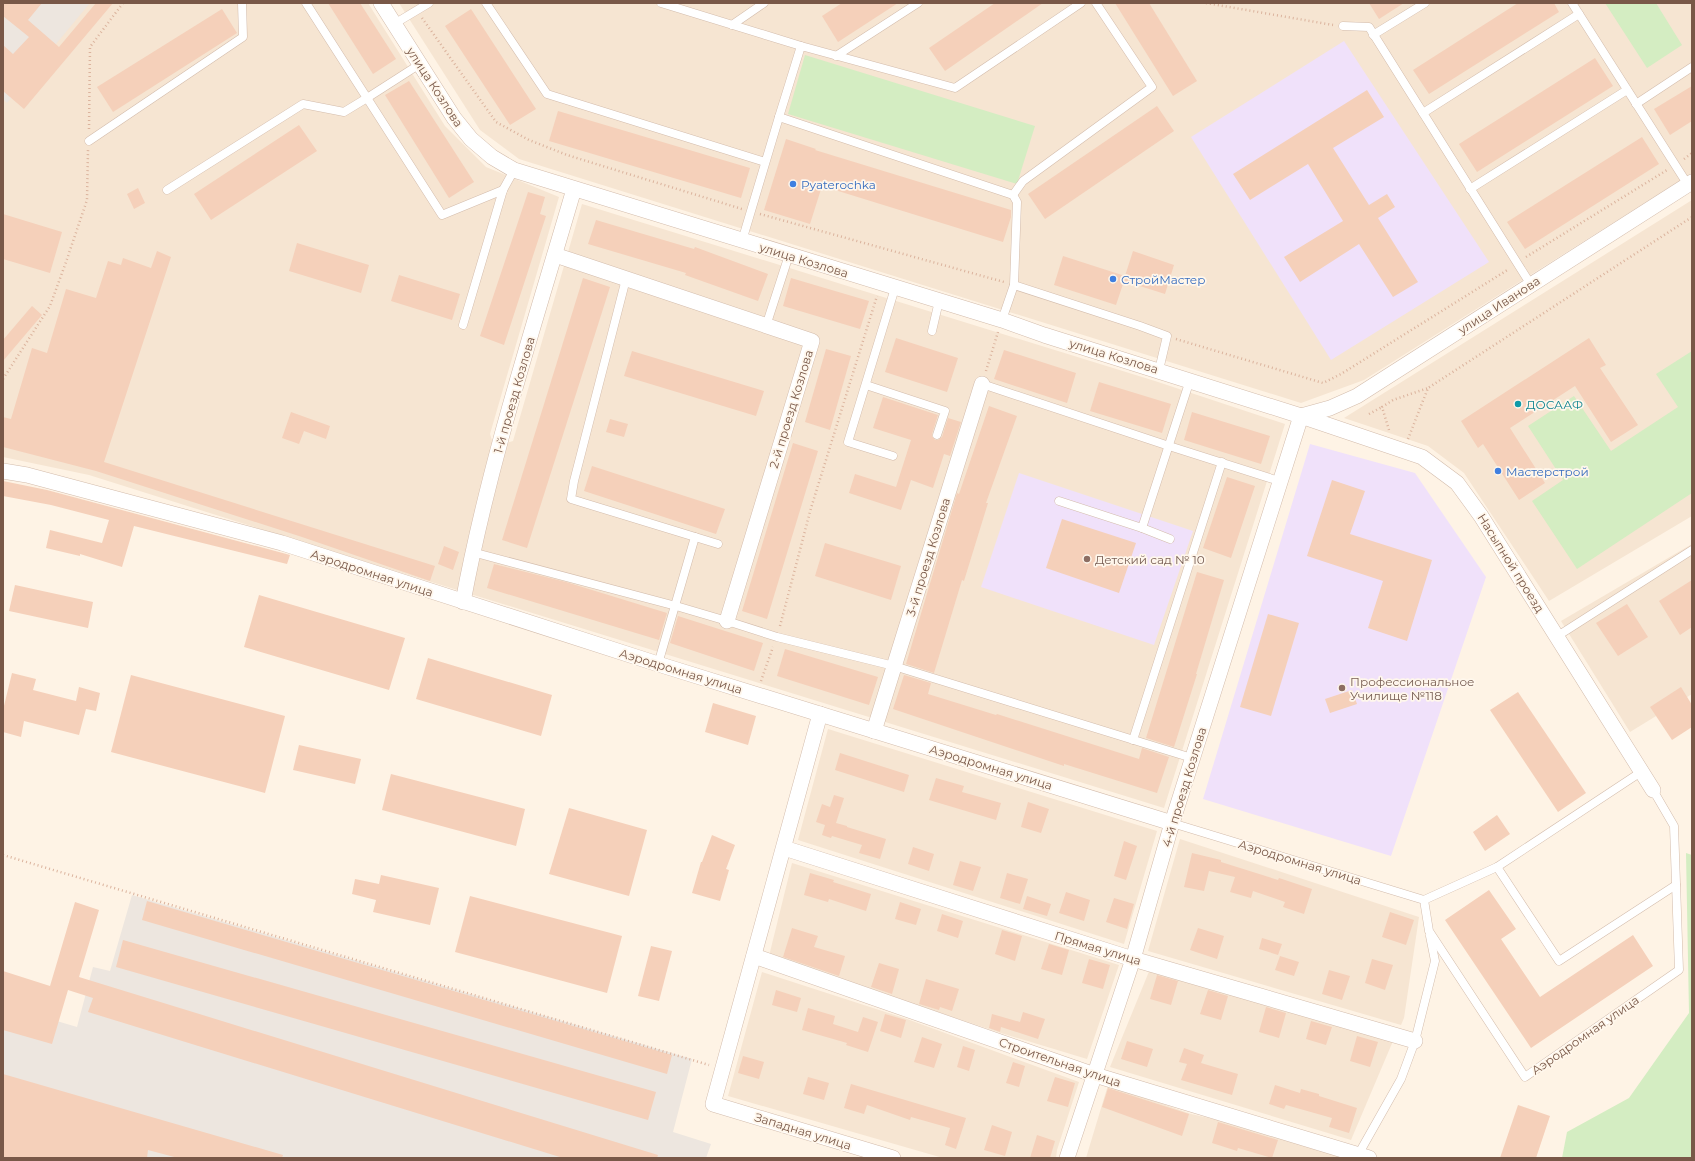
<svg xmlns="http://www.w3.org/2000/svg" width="1695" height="1161" viewBox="0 0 1695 1161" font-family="Montserrat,sans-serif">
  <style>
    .residential { fill: #f6e5d2 }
    .industrial { fill: #ede6df }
    .education { fill: #f0e1fa }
    .green { fill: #d4edc2 }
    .building { fill: #f5d0ba }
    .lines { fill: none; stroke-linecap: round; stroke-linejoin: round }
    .service-casing { stroke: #d3bcac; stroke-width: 9 }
    .minor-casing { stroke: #d3bcac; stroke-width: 16 }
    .path { stroke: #dbb39d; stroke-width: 2.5; stroke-dasharray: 1 3; stroke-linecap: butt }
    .service { stroke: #fff; stroke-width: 8 }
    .minor { stroke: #fff; stroke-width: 15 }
    .shop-dot { fill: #3f7fe0; stroke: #fff7ec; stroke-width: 1.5 }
    .culture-dot { fill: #0f9aa8; stroke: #fff7ec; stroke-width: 1.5 }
    .education-dot { fill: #8d6e63; stroke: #fff7ec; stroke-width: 1.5 }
    .labels { text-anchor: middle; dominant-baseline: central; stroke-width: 3.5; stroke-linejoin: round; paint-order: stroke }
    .street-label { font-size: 12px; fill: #795848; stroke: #fff7ec }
    .shop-label { font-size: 12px; fill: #366cbe; stroke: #fff7ec; text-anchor: start }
    .culture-label { font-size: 12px; fill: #0d838f; stroke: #fff7ec; text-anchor: start }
    .education-label { font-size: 12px; fill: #785e54; stroke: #fff7ec; text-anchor: start }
  </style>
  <rect width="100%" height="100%" fill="#fef3e5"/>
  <g class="residential">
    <polygon points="3,3 368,3 445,126 486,167 559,197 490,434 494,447 513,441 582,204 1155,381 1285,424 1164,808 289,538 89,475 3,457"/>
    <polygon points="399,3 1692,3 1692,173 1364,380 1301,403 519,159 480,130"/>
    <polygon points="1692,200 1692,516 1549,601 1464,473 1428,446 1344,418"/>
    <polygon points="1692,544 1692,694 1630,732 1561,621"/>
    <polygon points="828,729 1157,831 1124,944 798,840"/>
    <polygon points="1180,839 1419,917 1404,1018 1401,1025 1148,951"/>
    <polygon points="792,863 1119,965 1087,1059 1001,1033 769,956"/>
    <polygon points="1150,969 1393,1041 1351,1140 1110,1067"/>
    <polygon points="762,972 907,1019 1079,1082 1057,1150 1056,1158 943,1158 728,1096"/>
    <polygon points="1108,1085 1191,1114 1253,1128 1346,1158 1086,1158"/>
  </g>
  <g class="industrial">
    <polygon points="3,3 90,3 7,103 3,99"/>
    <polygon points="132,895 692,1059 673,1132 711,1144 706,1158 3,1158 3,1005 77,1027 93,967 110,971"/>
  </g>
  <g class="education">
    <polygon points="1344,41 1489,262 1331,360 1191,137"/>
    <polygon points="1310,444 1415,473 1486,577 1391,856 1203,799"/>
    <polygon points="1019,473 1193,531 1154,645 981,587"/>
  </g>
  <g class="green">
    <polygon points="1605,3 1656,3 1682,45 1647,68"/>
    <polygon points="805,55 1035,126 1017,184 788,114"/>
    <polygon points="1692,351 1692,493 1577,569 1532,501 1563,480 1528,426 1574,396 1611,451 1678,407 1656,374"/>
    <polygon points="1686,853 1692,855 1692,1158 1562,1158 1567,1132 1629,1098 1689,1013"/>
  </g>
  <g class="building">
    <polygon points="3,3 42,3 28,20 59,47 96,3 113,3 24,109 3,91 3,45 13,54 29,37 3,16"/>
    <polygon points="328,3 360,3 396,59 373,74"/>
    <polygon points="842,3 898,3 838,42 822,16"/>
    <polygon points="995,3 1043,3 945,71 929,48"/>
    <polygon points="1115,3 1149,3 1197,81 1173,96"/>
    <polygon points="1369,3 1404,3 1379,19"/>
    <polygon points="1518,3 1554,3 1559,12 1429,94 1413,70"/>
    <polygon points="222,9 237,33 113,112 97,87"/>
    <polygon points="471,9 536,109 510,125 445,26"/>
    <polygon points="1595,58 1613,86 1477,172 1459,144"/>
    <polygon points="409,81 474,182 449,198 385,95"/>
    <polygon points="1692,86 1692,121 1670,135 1654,109"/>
    <polygon points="1367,90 1384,117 1333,148 1369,205 1387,194 1395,207 1378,218 1418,282 1393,297 1359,244 1300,282 1284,257 1343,221 1308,164 1250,200 1233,174"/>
    <polygon points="1157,106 1174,131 1045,219 1028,194"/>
    <polygon points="558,111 750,168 741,198 549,141"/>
    <polygon points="299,125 317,151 211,220 194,194"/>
    <polygon points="1642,137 1659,164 1525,249 1507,222"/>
    <polygon points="786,139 816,149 815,150 1011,210 1011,217 1003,242 822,186 810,224 764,210"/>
    <polygon points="138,188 145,203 134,209 127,194"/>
    <polygon points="528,192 545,197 540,214 546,216 504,345 480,336"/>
    <polygon points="3,214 62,232 50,273 3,259"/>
    <polygon points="596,220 694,249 695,247 768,274 758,301 685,275 686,273 588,244"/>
    <polygon points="297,243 369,265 361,293 289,271"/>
    <polygon points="157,251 171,257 104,462 435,566 430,581 302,537 96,471 3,447 3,417 11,419 32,348 47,353 66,289 96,298 108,261 121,265 123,258 151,268"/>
    <polygon points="1133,251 1174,265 1165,294 1124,281 1116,305 1054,285 1063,256 1125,276"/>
    <polygon points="399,275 460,294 452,320 391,301"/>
    <polygon points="583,278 610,287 527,548 502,540"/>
    <polygon points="791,278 869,301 860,329 783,306"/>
    <polygon points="32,306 42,315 3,361 3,340"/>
    <polygon points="896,338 958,358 947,392 885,372"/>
    <polygon points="1589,338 1606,365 1600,368 1638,425 1611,442 1575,386 1510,428 1545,483 1519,500 1483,444 1478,448 1461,421"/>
    <polygon points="826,349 851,356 830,430 805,422"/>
    <polygon points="1004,350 1076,373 1067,403 994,379"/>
    <polygon points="632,351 764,391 756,416 624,376"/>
    <polygon points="1099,382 1171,404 1162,433 1090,411"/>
    <polygon points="883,397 938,415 932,434 932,436 935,440 938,440 942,437 948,418 961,422 950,456 944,454 933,488 911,480 901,510 849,493 855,474 896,487 911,440 873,428"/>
    <polygon points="989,406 1017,416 986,503 988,503 964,581 962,580 934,673 906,664 957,493 959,494"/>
    <polygon points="291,412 330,426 326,439 304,431 299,444 282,438"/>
    <polygon points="1192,412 1270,436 1261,464 1184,440"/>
    <polygon points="610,419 628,424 624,437 606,432"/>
    <polygon points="793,443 818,451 767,619 742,611"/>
    <polygon points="592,466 725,509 716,534 584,491"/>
    <polygon points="1227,477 1255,486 1231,558 1203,548"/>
    <polygon points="1332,480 1365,491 1350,534 1432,560 1407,641 1368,628 1383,581 1307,556"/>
    <polygon points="3,481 47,490 290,555 287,564 134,526 122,567 80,554 80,556 46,548 50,530 102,543 109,520 51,505 3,496"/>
    <polygon points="1062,519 1136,543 1119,593 1046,568"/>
    <polygon points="825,543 901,566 891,600 815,576"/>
    <polygon points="444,546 459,552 453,570 438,564"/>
    <polygon points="494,564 566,582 667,613 659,640 487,588"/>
    <polygon points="1197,572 1224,580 1196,674 1197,674 1174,747 1146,738"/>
    <polygon points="1692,580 1692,627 1680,635 1659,601"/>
    <polygon points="15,585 93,602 88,628 9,611"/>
    <polygon points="259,595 405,638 389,690 244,647"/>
    <polygon points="1627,604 1648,637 1618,656 1596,623"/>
    <polygon points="1268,614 1299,623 1271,716 1240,707"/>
    <polygon points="678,616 763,643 754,671 670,643"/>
    <polygon points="785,649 878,677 869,705 777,676"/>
    <polygon points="428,658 552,695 541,736 416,699"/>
    <polygon points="12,673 36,679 33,690 76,701 79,687 100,693 96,711 86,709 79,735 24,721 21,737 3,732 3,710"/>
    <polygon points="131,675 285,716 265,793 111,752"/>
    <polygon points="904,675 931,683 928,694 996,715 997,714 1139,759 1142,748 1169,757 1157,793 1064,764 1064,766 893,709"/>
    <polygon points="1681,687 1692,705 1692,727 1672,740 1650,707"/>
    <polygon points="1352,690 1357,704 1330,713 1325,699"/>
    <polygon points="1518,692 1586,793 1558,812 1490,710"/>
    <polygon points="713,703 756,716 748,745 705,732"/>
    <polygon points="299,745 361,759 355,784 293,770"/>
    <polygon points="840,753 909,775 904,792 835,770"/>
    <polygon points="391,774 525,809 516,846 382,810"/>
    <polygon points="936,778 964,786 962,792 1001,803 996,820 929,800"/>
    <polygon points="834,795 844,798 836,823 847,826 847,827 886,839 880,859 859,853 862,845 832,836 831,838 822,835 825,825 816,822 822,804 830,807"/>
    <polygon points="1028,802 1049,809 1041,833 1021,827"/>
    <polygon points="569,808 647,830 629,896 549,874"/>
    <polygon points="1497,815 1510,834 1485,851 1473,832"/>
    <polygon points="712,835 735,845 726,869 729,870 720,901 692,893 701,862 702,862"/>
    <polygon points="1124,841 1137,846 1126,880 1114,876"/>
    <polygon points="913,847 934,854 929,871 908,864"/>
    <polygon points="1192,853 1221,860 1221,862 1278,880 1279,878 1312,889 1304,914 1283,907 1285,902 1253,891 1251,898 1230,892 1235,877 1209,871 1204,891 1184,887"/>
    <polygon points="960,861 981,867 973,891 953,885"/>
    <polygon points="810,873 834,880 833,882 871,894 866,911 829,899 828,902 804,895"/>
    <polygon points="1007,873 1028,879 1020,904 1000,898"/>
    <polygon points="381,875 439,888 430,925 373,912 376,900 352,894 355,879 379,884"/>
    <polygon points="1489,890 1516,929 1501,939 1540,997 1633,935 1653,966 1531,1048 1445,920"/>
    <polygon points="1066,892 1090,900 1084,921 1059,913"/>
    <polygon points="470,896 622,936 607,993 455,952"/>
    <polygon points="1027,896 1051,904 1047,916 1023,909"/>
    <polygon points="1114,898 1134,904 1127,929 1106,922"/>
    <polygon points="147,901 672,1055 667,1074 142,920"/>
    <polygon points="75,902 99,910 79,977 658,1155 657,1158 563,1158 88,1012 93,998 68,990 52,1044 3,1030 3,971 50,986"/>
    <polygon points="900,902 921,909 916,925 895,919"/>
    <polygon points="1390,912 1414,920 1406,945 1382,937"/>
    <polygon points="942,914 963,921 958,938 937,931"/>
    <polygon points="792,928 818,936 814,947 845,956 839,976 783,957"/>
    <polygon points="1198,928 1224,936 1217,959 1190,950"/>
    <polygon points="1002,930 1022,936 1015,961 995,954"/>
    <polygon points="1262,938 1282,944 1278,955 1259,949"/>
    <polygon points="123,940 656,1092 648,1120 116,967"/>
    <polygon points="1049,944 1069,950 1062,975 1041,969"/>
    <polygon points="651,946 672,951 659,1001 638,996"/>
    <polygon points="1280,956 1299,962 1294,976 1275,970"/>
    <polygon points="1089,959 1110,965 1103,989 1082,983"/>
    <polygon points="1372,959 1393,965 1385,990 1365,983"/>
    <polygon points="879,963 899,969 892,994 871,987"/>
    <polygon points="1329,970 1350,976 1342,1000 1322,994"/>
    <polygon points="1157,975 1178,981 1171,1005 1150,999"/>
    <polygon points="926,979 959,989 952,1011 940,1007 939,1010 919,1004"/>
    <polygon points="776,990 801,998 797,1012 772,1005"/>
    <polygon points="1208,990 1228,996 1221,1020 1200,1014"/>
    <polygon points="1266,1007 1286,1013 1279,1038 1259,1032"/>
    <polygon points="808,1008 835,1016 833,1024 858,1032 863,1017 878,1022 868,1052 846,1045 847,1043 802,1030"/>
    <polygon points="1023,1012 1045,1019 1038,1039 1001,1027 1000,1032 989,1028 992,1014 1020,1022"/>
    <polygon points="885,1014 906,1020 901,1038 880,1031"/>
    <polygon points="1311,1021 1332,1027 1326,1045 1306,1039"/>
    <polygon points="1357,1036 1378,1042 1370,1067 1350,1061"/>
    <polygon points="922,1037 942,1044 934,1068 914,1062"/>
    <polygon points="1127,1041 1153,1049 1147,1067 1121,1059"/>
    <polygon points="963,1046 975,1050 969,1071 957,1067"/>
    <polygon points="1184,1048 1204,1055 1201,1063 1238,1074 1232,1095 1181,1080 1187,1064 1179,1062"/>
    <polygon points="743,1056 764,1062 759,1079 738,1073"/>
    <polygon points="1013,1062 1025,1066 1019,1087 1006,1083"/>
    <polygon points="3,1074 283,1155 282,1158 178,1158 148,1150 147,1158 3,1158"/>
    <polygon points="808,1077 829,1083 824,1100 803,1094"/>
    <polygon points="1055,1077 1075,1083 1068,1107 1047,1101"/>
    <polygon points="851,1084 966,1118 956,1149 945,1145 950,1128 911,1117 910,1120 867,1105 864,1114 844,1108"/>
    <polygon points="1275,1085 1300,1093 1301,1089 1319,1094 1319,1096 1357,1108 1349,1133 1329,1127 1332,1118 1286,1105 1284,1109 1269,1104"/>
    <polygon points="1108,1088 1189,1114 1182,1136 1102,1107"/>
    <polygon points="1518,1105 1550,1116 1536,1158 1500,1158"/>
    <polygon points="1218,1122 1278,1140 1272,1158 1238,1148 1237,1151 1212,1143"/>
    <polygon points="992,1125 1012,1132 1005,1156 984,1150"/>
    <polygon points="1037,1135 1055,1141 1050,1158 1030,1158"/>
  </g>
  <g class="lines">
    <g class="service-casing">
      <g id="service">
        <polyline points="306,3 367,98 420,64"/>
        <polyline points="486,3 547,94 765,162"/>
        <polyline points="661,3 801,46"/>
        <polyline points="1572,3 1688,185"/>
        <polyline points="394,24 429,3"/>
        <polyline points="732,25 764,3"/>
        <polyline points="1343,26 1369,27 1531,285"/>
        <polyline points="1373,35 1425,3"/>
        <polyline points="836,56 918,3"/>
        <polyline points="1636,104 1692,67"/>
        <polyline points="1423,113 1579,14"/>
        <polyline points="779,117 801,46 955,88 1081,3"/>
        <polyline points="89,141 243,37 242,3"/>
        <polyline points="1470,189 1627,90"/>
        <polyline points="167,190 303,104 344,112 367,98 442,215 503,190"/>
        <polyline points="1013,195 1023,181 1152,87 1096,3"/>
        <polyline points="742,241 779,117 1013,195 1017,202 1014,285 1002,320"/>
        <polyline points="626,279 574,481 571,499 718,544"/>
        <polyline points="1014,285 1140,326 1167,336 1159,370"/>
        <polyline points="463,325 503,190 514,170"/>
        <polyline points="766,326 789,255"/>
        <polyline points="932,331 939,301"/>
        <polyline points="982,384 1169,446 1279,481"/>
        <polyline points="866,385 945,411 937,435"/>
        <polyline points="893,456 848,442 895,288"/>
        <polyline points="1059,501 1142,528 1190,380"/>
        <polyline points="1142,528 1170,539"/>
        <polyline points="472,552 676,606 727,621 777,637 894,666 1192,758"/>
        <polyline points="1556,637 1692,550"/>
        <polyline points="658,664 695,537"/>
        <polyline points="1133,740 1222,462"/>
        <polyline points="1172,823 1424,900 1429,931 1525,1077 1679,970 1674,826 1653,790"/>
        <polyline points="1497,867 1559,961 1676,885"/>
        <polyline points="1424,900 1497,867 1641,772"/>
        <polyline points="1358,1155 1401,1079 1415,1041 1435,961 1430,936"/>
      </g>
    </g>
    <g class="minor-casing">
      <g id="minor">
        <polyline points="381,3 454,118 471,139 492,157 514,170 1002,320 1044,335 1301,416 1422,457 1457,483 1481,516 1653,790"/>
        <polyline points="555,255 812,341 727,621"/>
        <polyline points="1301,416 1330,408 1357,396 1692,182"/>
        <polyline points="3,471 27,475 282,543 658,664 1172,823"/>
        <path d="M463,602C489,462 534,326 574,189"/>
        <polyline points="820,714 713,1104 893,1158"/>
        <polyline points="874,731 982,384"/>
        <polyline points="784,848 1133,959 1415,1041"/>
        <polyline points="754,956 1095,1075 1369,1158"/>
        <polyline points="1067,1158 1133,959 1172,823 1301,416"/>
      </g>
    </g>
    <g class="path">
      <polyline points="1206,3 1333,25"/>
      <polyline points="422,18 496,122 529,140 567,155 742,209"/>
      <polyline points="89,129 90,47 123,3"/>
      <polyline points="1684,159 1692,153"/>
      <polyline points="760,214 1004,282"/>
      <polyline points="1526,257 1667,170"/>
      <polyline points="1176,339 1323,383 1341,374 1509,269"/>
      <polyline points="986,371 998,332"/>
      <polyline points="3,379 50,306 66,262 87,200 88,150"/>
      <polyline points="1369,414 1382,407"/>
      <polyline points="1389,430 1382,407 1393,400 1428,388"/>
      <polyline points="1408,439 1428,388 1692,217"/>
      <polyline points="780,626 811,508 877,296"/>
      <polyline points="761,681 773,647"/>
      <polyline points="3,855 709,1065"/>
    </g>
    <use href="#service" class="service"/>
    <use href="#minor" class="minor"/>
  </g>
  <g class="shop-dot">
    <circle cx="793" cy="184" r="4"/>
    <circle cx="1113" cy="279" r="4"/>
    <circle cx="1498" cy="471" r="4"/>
  </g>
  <circle class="culture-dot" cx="1518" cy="404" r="4"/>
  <g class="education-dot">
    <circle cx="1087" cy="559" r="4"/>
    <circle cx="1342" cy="688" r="4"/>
  </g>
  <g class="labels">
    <g class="street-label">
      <text transform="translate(435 87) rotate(57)">улица Козлова</text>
      <text transform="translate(804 260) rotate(17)">улица Козлова</text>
      <text transform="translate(1499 305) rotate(-33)">улица Иванова</text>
      <text transform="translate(1114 356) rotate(17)">улица Козлова</text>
      <text transform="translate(514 395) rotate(-74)">1-й проезд Козлова</text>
      <text transform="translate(791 409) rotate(-73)">2-й проезд Козлова</text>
      <text transform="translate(928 557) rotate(-73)">3-й проезд Козлова</text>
      <text transform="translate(1511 563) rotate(58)">Насыпной проезд</text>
      <text transform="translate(372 573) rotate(18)">Аэродромная улица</text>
      <text transform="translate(681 671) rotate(17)">Аэродромная улица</text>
      <text transform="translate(991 767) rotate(17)">Аэродромная улица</text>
      <text transform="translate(1184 787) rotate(-73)">4-й проезд Козлова</text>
      <text transform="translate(1300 862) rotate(17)">Аэродромная улица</text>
      <text transform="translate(1098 948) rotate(17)">Прямая улица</text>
      <text transform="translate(1585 1035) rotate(-35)">Аэродромная улица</text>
      <text transform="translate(1060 1062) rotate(19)">Строительная улица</text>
      <text transform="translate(803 1131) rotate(17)">Западная улица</text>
    </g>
    <g class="shop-label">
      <text x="801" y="184">Pyaterochka</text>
      <text x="1121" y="279">СтройМастер</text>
      <text x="1506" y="471">Мастерстрой</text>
    </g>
    <g class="culture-label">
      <text x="1526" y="404">ДОСААФ</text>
    </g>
    <g class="education-label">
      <text x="1095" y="559">Детский сад № 10</text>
      <text x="1350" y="681">Профессиональное<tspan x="1350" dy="14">Училище №118</tspan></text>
    </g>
  </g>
  <rect width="1695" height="1161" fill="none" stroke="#795848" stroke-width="8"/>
</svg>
